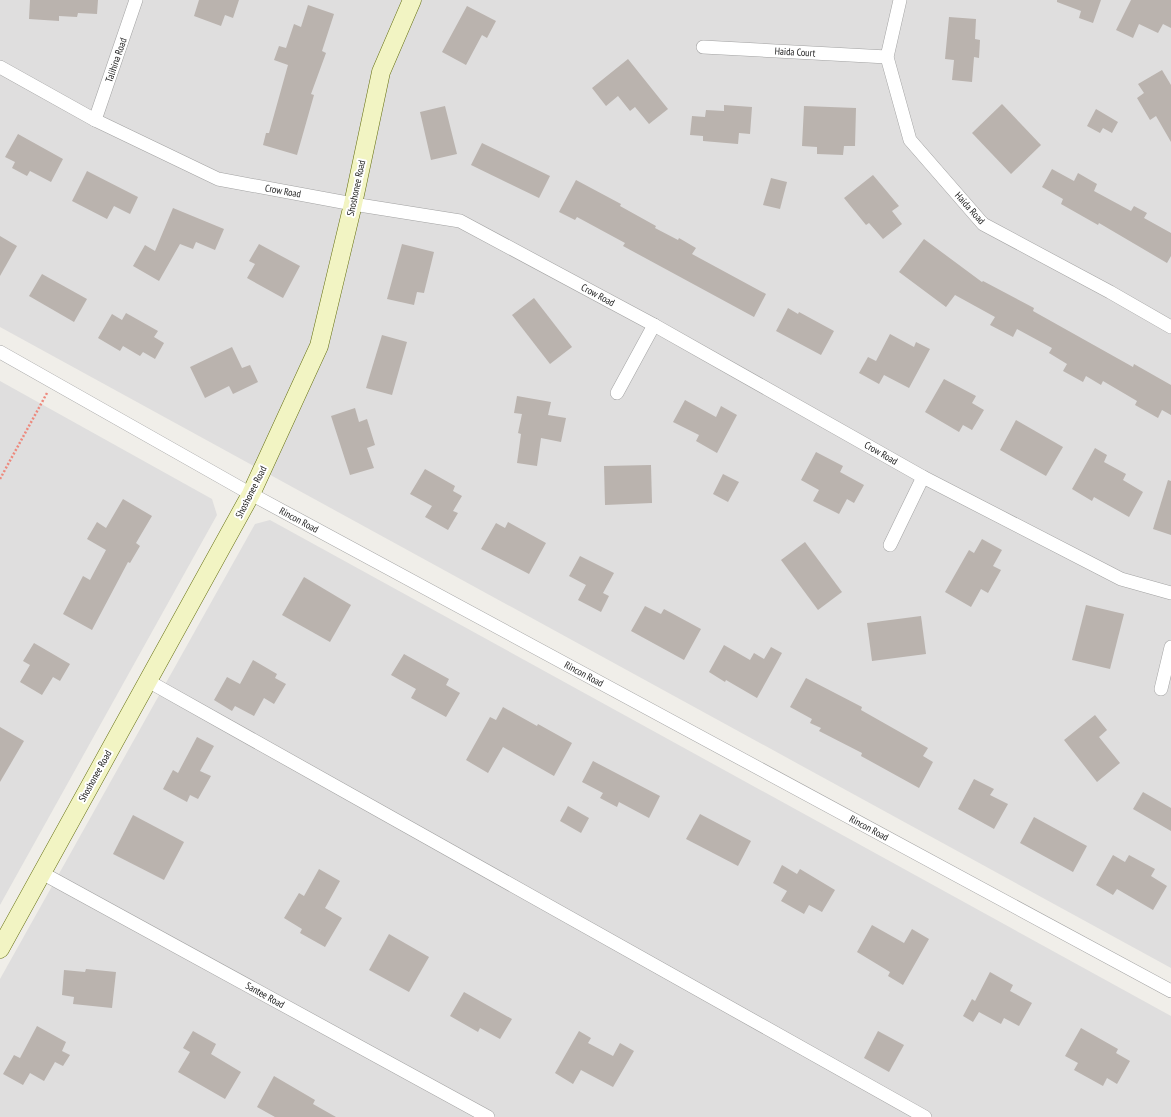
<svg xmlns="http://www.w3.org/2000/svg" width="1171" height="1117" viewBox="0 0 1171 1117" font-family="'PT Sans Narrow',sans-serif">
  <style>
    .residential { fill: #dfdede }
    .building { fill: #bab3ae }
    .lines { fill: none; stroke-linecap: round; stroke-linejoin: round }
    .street-casing { stroke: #a2a2a2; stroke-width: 14 }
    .secondary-casing { stroke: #657010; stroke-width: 19 }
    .path { stroke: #ed897d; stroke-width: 2.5; stroke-dasharray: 2 2; stroke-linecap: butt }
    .street { stroke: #fff; stroke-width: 13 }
    .secondary { stroke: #f2f4c3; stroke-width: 18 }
    .labels { text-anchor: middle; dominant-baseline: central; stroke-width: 4; stroke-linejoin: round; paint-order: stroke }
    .street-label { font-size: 10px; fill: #212121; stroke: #fff }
  </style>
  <rect width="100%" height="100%" fill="#f0eee9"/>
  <g class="residential">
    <polygon points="0,0 1171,0 1171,968 0,327"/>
    <polygon points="0,381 212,499 217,515 0,905"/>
    <polygon points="270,520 1171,1016 1171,1117 0,1117 0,979 255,524"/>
  </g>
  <g class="building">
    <polygon points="30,0 98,0 97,14 78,13 77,17 59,16 59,21 29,19"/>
    <polygon points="199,0 239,0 233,18 225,15 221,26 194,16"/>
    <polygon points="1057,0 1101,0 1093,23 1079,18 1081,11 1057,2"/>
    <polygon points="1131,0 1171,0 1171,28 1163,24 1158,33 1139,24 1133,38 1116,30"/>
    <polygon points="308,5 334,14 322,51 326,53 311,94 314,95 297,155 263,145 266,133 269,133 288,65 274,60 279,46 286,48 294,24 301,27"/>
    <polygon points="467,6 496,21 487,38 482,35 466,65 442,52"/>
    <polygon points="949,17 976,19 975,39 980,40 979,58 974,57 972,82 952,80 954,60 945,59"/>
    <polygon points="628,59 668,109 649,124 635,107 630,111 618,96 606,106 592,88"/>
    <polygon points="1162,70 1171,85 1171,142 1156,116 1150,120 1137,98 1144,93 1138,84"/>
    <polygon points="1002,104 1041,145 1011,174 972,133"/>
    <polygon points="724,105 752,107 750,134 739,133 738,144 703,141 703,136 690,135 692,116 705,117 706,110 724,111"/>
    <polygon points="445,106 457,154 431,160 420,112"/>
    <polygon points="804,106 856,108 855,146 844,146 843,155 817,154 817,147 802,146"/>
    <polygon points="1096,109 1118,122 1112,133 1103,128 1100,133 1087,126"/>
    <polygon points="18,134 63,159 51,182 30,171 27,176 12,168 15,162 5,157"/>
    <polygon points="482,143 550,176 539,198 471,165"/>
    <polygon points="1052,169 1074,181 1078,173 1097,184 1094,191 1131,211 1134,206 1147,213 1144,218 1171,233 1171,256 1167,263 1099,223 1098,225 1061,204 1063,199 1042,187"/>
    <polygon points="87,171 138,197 130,214 114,206 107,219 72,201"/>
    <polygon points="873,175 899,206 892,211 902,224 883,239 869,223 866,225 844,198"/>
    <polygon points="771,178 787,182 780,209 763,205"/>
    <polygon points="576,180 621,204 620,206 656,226 655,228 678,240 679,238 696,248 692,254 766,294 754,317 623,246 625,243 577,217 575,220 559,212"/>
    <polygon points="173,208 224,229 215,250 196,242 193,249 180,244 159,281 133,266 145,245 155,251"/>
    <polygon points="0,236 17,246 0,276"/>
    <polygon points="924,239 982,282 983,281 1034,308 1033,311 1133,367 1134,364 1171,385 1171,415 1162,410 1158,418 1135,405 1137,401 1103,381 1101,385 1086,376 1083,382 1063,371 1067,364 1049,353 1052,348 1017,329 1013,337 990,325 995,317 955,295 946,307 899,272"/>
    <polygon points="259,244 300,266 283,298 247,278 255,264 249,261"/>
    <polygon points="402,244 434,252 424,293 417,292 414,305 387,299"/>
    <polygon points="42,274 87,299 74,322 29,296"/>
    <polygon points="534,298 572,347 550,364 512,315"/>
    <polygon points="788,308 798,314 799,312 834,331 821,355 776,331"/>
    <polygon points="126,313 158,331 154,337 164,343 155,359 143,352 140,356 123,346 120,351 98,338 112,314 122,320"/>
    <polygon points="890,334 914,347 916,342 930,349 909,388 884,375 879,384 859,373 868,357 876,361"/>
    <polygon points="382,335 407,342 392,395 366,388"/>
    <polygon points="232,347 242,368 250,365 258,382 233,394 229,386 205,398 190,367"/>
    <polygon points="944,379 976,396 972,403 984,410 972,430 963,425 959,432 925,412"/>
    <polygon points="517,396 551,402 548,415 566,418 561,442 541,438 537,466 517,463 521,434 518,433 522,414 514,413"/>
    <polygon points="685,400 716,417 721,406 737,415 717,453 696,441 699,435 673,422"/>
    <polygon points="355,408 359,422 367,419 375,445 367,448 374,468 350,475 331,416"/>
    <polygon points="1016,420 1063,447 1046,476 1000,450"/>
    <polygon points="1095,448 1107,455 1104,462 1126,474 1123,480 1143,492 1129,517 1094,497 1092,501 1072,489"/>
    <polygon points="816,452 843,466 840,472 864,485 854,503 847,499 839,514 813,501 819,490 801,480"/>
    <polygon points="651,465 652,503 605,505 604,466"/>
    <polygon points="425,469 455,486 453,491 462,496 453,511 458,513 448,530 425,517 432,506 410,494"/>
    <polygon points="723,474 739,482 728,502 713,494"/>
    <polygon points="1168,480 1171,481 1171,535 1153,529"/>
    <polygon points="123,499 152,516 136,543 140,546 130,563 128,562 92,630 63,614 83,576 90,580 106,550 87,539 97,522 106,528"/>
    <polygon points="508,522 546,543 529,574 481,549 496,523 505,528"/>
    <polygon points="982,539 1002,550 993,566 1001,570 988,593 981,589 971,607 945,592 969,550 974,553"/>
    <polygon points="805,542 842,592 818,610 781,560"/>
    <polygon points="580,556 614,573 603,593 609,596 601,612 578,600 586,585 569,576"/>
    <polygon points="304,577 351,605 330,642 282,615"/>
    <polygon points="1086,605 1124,614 1110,669 1072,660"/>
    <polygon points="645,606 661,614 664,609 701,629 684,660 631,631"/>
    <polygon points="921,616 926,654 872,661 867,623"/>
    <polygon points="34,643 70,664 60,681 53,677 42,695 20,682 30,665 23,661"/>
    <polygon points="724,645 750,660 754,653 764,659 771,647 782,653 757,698 726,680 725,682 709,672"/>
    <polygon points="404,654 449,679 446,685 460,693 446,717 411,698 416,689 391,675"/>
    <polygon points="253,660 277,674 275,678 286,684 274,704 264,698 254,716 235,706 232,711 214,700 227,677 240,684"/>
    <polygon points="806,678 862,707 861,710 928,748 923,756 933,762 919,788 861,756 862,753 819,731 821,728 810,723 812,719 790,707"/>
    <polygon points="503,707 537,726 538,724 572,743 554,776 503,747 488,773 466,760 490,717 496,720"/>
    <polygon points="1095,715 1107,730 1099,737 1120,763 1097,782 1064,740"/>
    <polygon points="0,727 24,741 0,782"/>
    <polygon points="197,737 214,746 200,771 211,776 198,799 190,795 187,802 163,789 173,770 178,773"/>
    <polygon points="593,761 660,796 649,818 619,802 617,807 600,798 603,793 582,782"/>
    <polygon points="974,779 994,789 990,795 1008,804 994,829 958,809"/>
    <polygon points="1143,792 1171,808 1171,831 1133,809"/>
    <polygon points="568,806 589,818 581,833 560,821"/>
    <polygon points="700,814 751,841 738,866 686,839"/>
    <polygon points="133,815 184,842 164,880 113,854"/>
    <polygon points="1034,817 1087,846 1073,872 1020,843"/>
    <polygon points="1113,855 1125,862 1129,855 1155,869 1151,876 1167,886 1153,910 1117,889 1113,895 1096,885"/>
    <polygon points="782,865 797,874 800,869 835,890 822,912 809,905 804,914 781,901 787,891 773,883"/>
    <polygon points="319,869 340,881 325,908 342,918 325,947 300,933 302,929 284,918 299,893 304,896"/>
    <polygon points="872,925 904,943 912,929 929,939 903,985 888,976 890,972 857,952"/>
    <polygon points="389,934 429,957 409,992 369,970"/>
    <polygon points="86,969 116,972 112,1008 73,1004 74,997 62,995 64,970 85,972"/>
    <polygon points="990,972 1013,985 1010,991 1032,1003 1019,1026 1004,1018 1001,1024 979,1012 973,1022 963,1016 972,999 975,1001"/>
    <polygon points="464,992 512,1019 500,1039 480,1028 478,1032 450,1016"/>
    <polygon points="37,1026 66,1042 62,1051 70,1055 63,1066 55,1062 44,1081 30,1073 23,1085 3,1074 14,1055 20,1058"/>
    <polygon points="1081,1028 1118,1049 1116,1053 1130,1061 1117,1084 1107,1078 1103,1086 1074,1070 1078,1063 1065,1056"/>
    <polygon points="193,1031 216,1044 211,1054 241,1072 225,1099 178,1072 190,1052 183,1048"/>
    <polygon points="579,1031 591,1038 588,1043 613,1056 620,1043 634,1051 613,1087 581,1070 573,1084 555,1073"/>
    <polygon points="878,1031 904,1045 889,1072 864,1058"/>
    <polygon points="274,1076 315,1100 313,1104 336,1117 275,1117 257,1107"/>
  </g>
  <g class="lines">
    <g class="street-casing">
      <g id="street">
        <polyline points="900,0 887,57 910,140 983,224 1110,292 1171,327"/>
        <polyline points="703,47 887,57"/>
        <polyline points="0,67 95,120 218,179 353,204 460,221 654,325 923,477 1121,579 1171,593"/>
        <polyline points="95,120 136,0"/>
        <polyline points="0,352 251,494 1171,991"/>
        <polyline points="617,393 654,325"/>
        <polyline points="890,545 923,477"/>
        <polyline points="148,681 925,1117"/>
        <polyline points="1161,689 1171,647"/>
        <polyline points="42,873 488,1117"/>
      </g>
    </g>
    <g class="secondary-casing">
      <polyline id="secondary" points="0,949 251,494 319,346 353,204 381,72 412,0"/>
    </g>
    <polyline class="path" points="0,479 47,393"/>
    <use href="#street" class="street"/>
    <use href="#secondary" class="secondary"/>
  </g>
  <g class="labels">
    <g class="street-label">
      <text transform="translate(795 52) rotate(3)">Haida Court</text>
      <text transform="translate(116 60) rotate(-71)">Talihina Road</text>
      <text transform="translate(356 188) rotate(-78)">Shoshonee Road</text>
      <text transform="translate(283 191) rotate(10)">Crow Road</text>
      <text transform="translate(970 208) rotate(48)">Haida Road</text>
      <text transform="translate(598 295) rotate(28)">Crow Road</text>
      <text transform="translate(881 453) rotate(30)">Crow Road</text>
      <text transform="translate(251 492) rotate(-63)">Shoshonee Road</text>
      <text transform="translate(299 520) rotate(28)">Rincon Road</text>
      <text transform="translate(584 674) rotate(28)">Rincon Road</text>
      <text transform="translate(95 776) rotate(-61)">Shoshonee Road</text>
      <text transform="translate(869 828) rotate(28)">Rincon Road</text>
      <text transform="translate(265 995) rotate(29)">Santee Road</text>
    </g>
  </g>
</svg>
